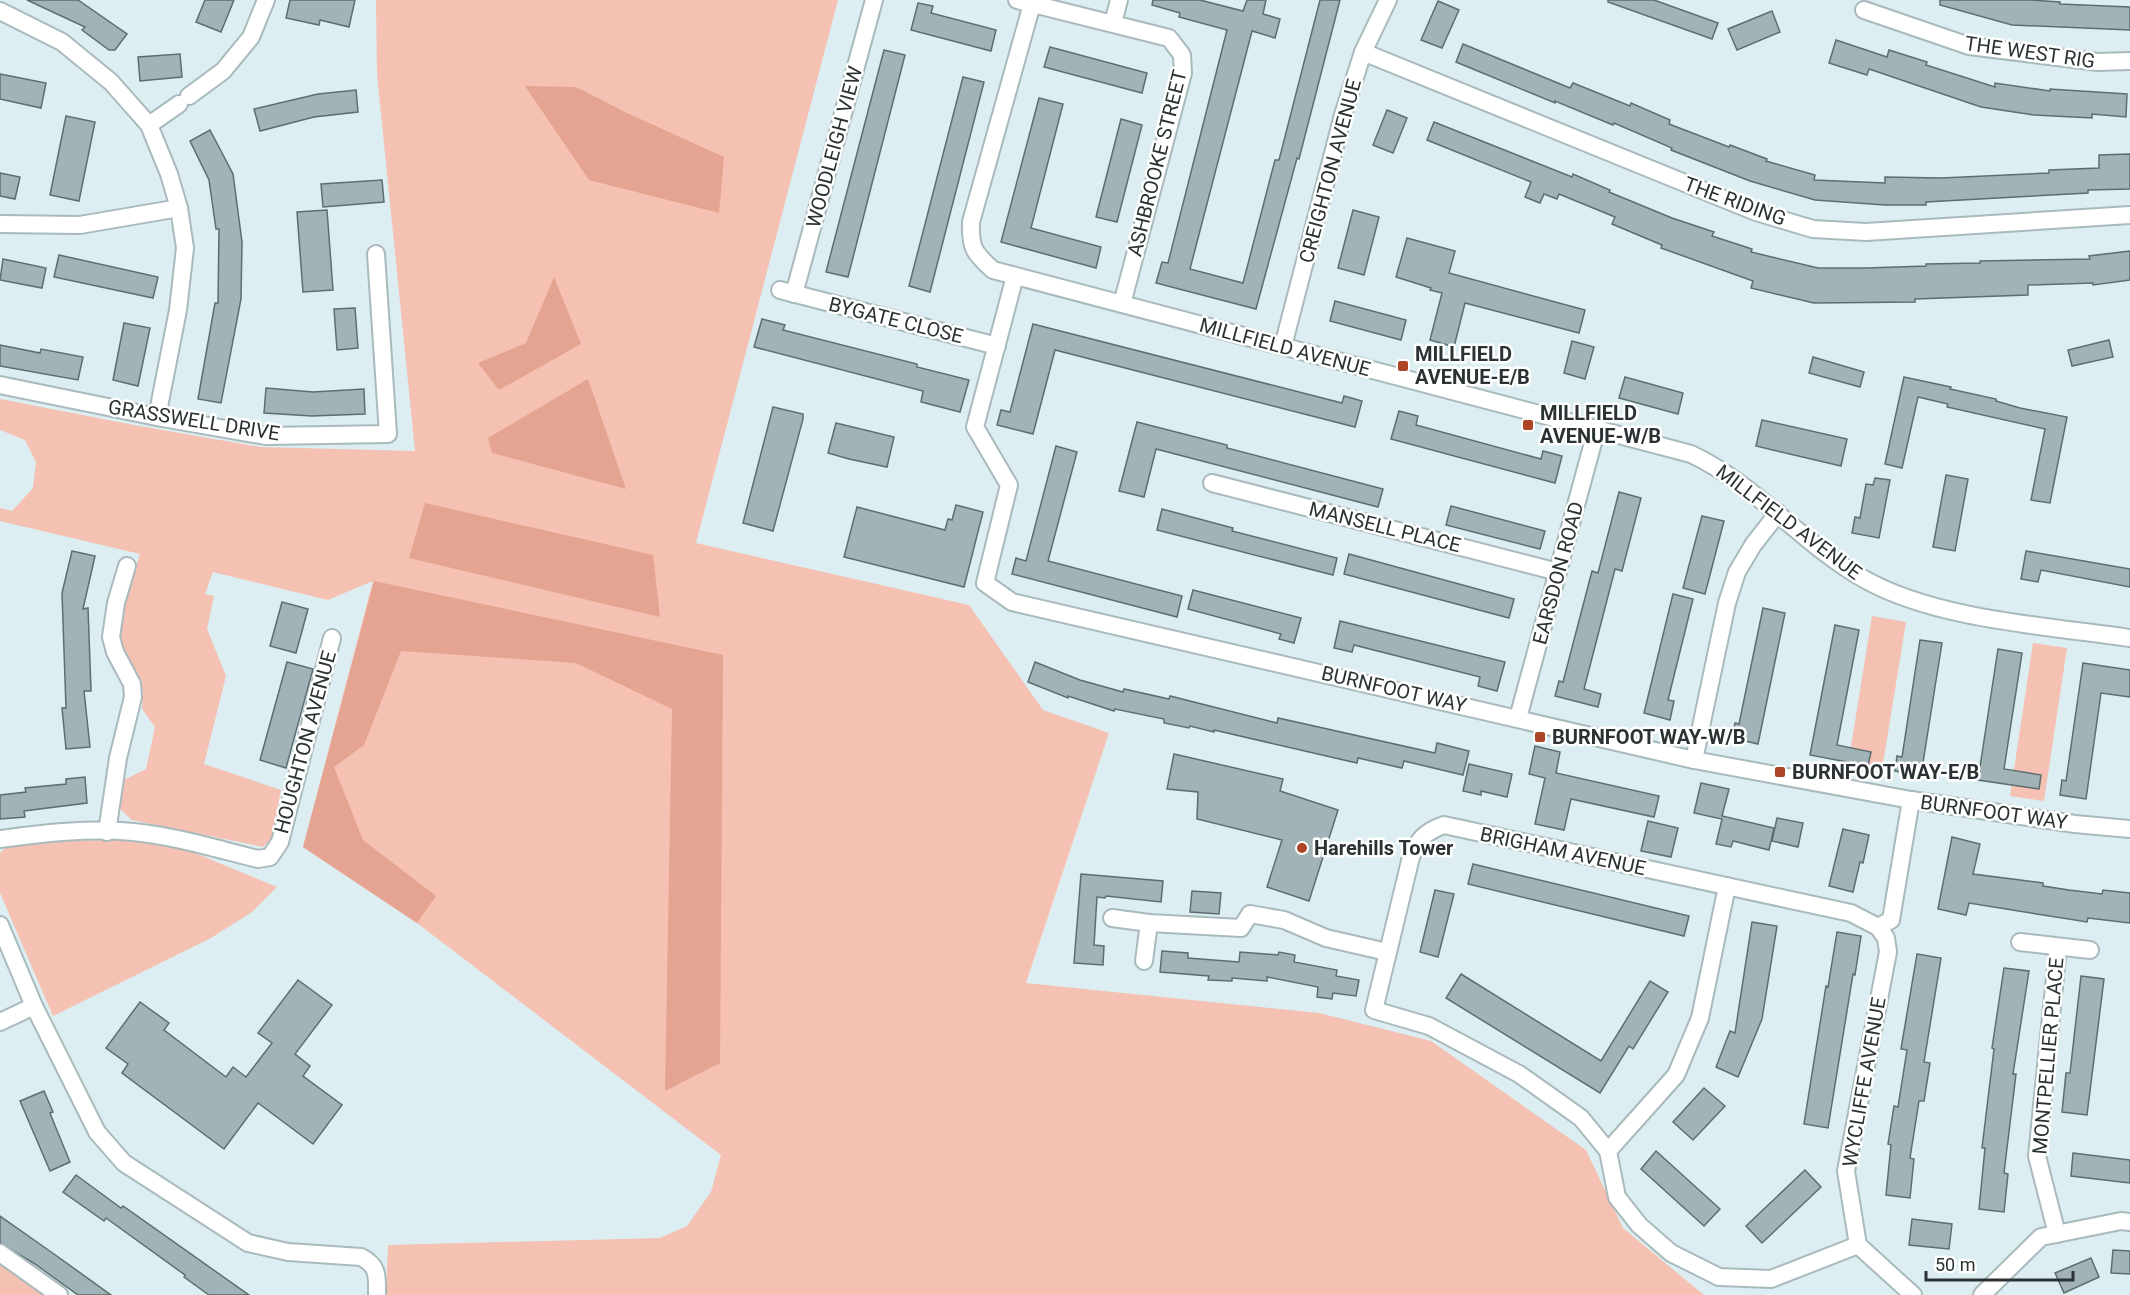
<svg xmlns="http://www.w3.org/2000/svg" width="2130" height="1295" viewBox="0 0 2130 1295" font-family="Roboto,sans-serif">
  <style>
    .green { fill: #f5c1b2 }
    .forest { fill: #e5a491 }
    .building { fill: #a1b3b6; stroke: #5d6e70; stroke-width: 1.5 }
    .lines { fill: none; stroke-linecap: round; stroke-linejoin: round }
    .street-casing { stroke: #a9babd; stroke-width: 20 }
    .street { stroke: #fff; stroke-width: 16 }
    .poi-dot { fill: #ad4426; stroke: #fff; stroke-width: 2 }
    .labels { text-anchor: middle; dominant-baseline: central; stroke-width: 5; stroke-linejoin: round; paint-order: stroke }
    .street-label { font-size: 20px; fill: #2b3234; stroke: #fff }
    .poi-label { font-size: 20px; font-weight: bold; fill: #2b3234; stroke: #fff; text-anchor: start }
  </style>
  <rect width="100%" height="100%" fill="#dceef1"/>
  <g class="green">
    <polygon points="376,0 838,0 696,543 969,605 1043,710 1109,733 1026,983 1319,1013 1431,1041 1586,1150 1623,1228 1704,1295 386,1295 388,1245 660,1238 687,1226 711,1192 721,1155 417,923 303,847 373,581 328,600 213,572 205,594 214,596 207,629 226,676 204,764 281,790 272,838 263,847 132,820 120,809 124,780 146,769 155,727 142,709 143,691 122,653 119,620 140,554 0,521 0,508 12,511 33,488 36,462 25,440 0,430 0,399 134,425 261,447 415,451 377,74"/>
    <polygon points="1872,616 1906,622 1882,770 1848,765"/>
    <polygon points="2033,643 2067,648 2044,801 2010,796"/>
    <polygon points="127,840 190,851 277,887 252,912 211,938 53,1016 0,893 0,853 5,848 61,841"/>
    <polygon points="0,1260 49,1295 0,1295"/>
  </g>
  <g class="forest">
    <polygon points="525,86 576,87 627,113 724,157 719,213 589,180"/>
    <polygon points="554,277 581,344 499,390 478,363 526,343"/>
    <polygon points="588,379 626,489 492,453 488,438"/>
    <polygon points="425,503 653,555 660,617 409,558"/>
    <polygon points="374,581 723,655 720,1063 665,1091 672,709 576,663 401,651 364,745 334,767 363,840 436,896 417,923 303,847"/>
  </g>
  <g class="building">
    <polygon points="27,0 78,0 127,34 115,50 109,50 82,30 85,27"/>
    <polygon points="205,0 234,0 221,32 196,22"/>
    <polygon points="290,0 355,0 349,27 320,20 319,25 286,18"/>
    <polygon points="1153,0 1200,0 1243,11 1247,0 1266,0 1263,14 1280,19 1275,38 1252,31 1190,269 1243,283 1275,160 1279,160 1320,0 1340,0 1299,159 1297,158 1256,309 1156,283 1162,262 1168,263 1227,30 1179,17 1180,13 1152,5"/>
    <polygon points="1608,0 1654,0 1718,23 1712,39 1608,2"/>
    <polygon points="1940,0 2031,0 2060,2 2060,4 2130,7 2130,30 2012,25 1940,5"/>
    <polygon points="1438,1 1459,10 1442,48 1421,40"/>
    <polygon points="918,3 933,6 931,13 996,30 991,51 911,30"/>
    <polygon points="1772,11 1780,32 1737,50 1728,29"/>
    <polygon points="1836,40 1887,57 1889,50 1927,62 1926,65 1995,87 1995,83 2050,91 2050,89 2127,94 2126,117 2092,114 2092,118 2034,115 1981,107 1869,69 1867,75 1829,63"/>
    <polygon points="1463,44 1570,88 1573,83 1630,106 1631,103 1670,120 1669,124 1729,147 1730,145 1767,159 1766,161 1815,175 1814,180 1885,183 1885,177 1941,178 2049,173 2049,170 2099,168 2099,155 2130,154 2130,189 2088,190 2088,193 1926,202 1926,205 1885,205 1815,200 1750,181 1671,150 1672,148 1614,123 1613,125 1555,101 1555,103 1456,62"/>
    <polygon points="1050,47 1147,73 1142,93 1044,67"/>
    <polygon points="884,50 905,55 848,277 826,272"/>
    <polygon points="180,54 182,77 140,81 138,57"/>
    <polygon points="0,74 46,83 41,108 0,99"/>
    <polygon points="963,77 984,82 930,292 909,286"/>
    <polygon points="356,90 358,112 314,117 260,131 254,109 318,94"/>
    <polygon points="1039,98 1063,104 1031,228 1101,247 1096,268 1001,242"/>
    <polygon points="1387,110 1407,118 1393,153 1373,145"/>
    <polygon points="66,116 95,122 79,201 50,195"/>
    <polygon points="1121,119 1142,125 1117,222 1096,217"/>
    <polygon points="1434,122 1572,177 1573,174 1610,190 1609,192 1672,218 1714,232 1712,236 1752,249 1751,252 1818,268 1867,268 1926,266 1926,264 1980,263 1980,261 2090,259 2089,256 2130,251 2130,280 2093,285 2093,283 2028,285 2028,295 1915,299 1915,302 1814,303 1751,288 1753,281 1661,248 1662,245 1612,224 1615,217 1559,194 1557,199 1544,194 1540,203 1525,197 1531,182 1427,140"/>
    <polygon points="210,130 233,174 242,242 241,299 221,403 198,399 215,303 218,303 219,229 216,229 209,180 190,141"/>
    <polygon points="0,173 20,177 15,199 0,196"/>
    <polygon points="382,180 384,202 323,207 321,184"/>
    <polygon points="327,210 333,290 303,292 297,212"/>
    <polygon points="1353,210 1379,217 1364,275 1338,268"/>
    <polygon points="1407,238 1455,251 1449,273 1585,310 1579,333 1465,303 1454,347 1430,340 1442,293 1430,290 1431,288 1396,277"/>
    <polygon points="59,255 158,277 153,298 54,277"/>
    <polygon points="3,259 46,268 42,288 0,280"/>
    <polygon points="1335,301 1406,320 1401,340 1330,321"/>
    <polygon points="355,308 358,348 337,350 334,309"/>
    <polygon points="762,319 785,325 783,330 917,364 917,367 969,380 960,412 921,402 923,391 754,347"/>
    <polygon points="124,323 150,328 138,386 113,380"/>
    <polygon points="1033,324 1342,403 1344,396 1362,401 1355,427 1055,350 1033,434 997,425 1001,410 1010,412"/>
    <polygon points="2109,340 2113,357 2072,366 2068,350"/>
    <polygon points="1572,341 1594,347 1585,379 1564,373"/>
    <polygon points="0,345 40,353 41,349 83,357 78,380 0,366"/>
    <polygon points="1813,357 1864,372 1860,387 1809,373"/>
    <polygon points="1625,377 1683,393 1678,414 1619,398"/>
    <polygon points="1904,377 1951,387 1950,389 1996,399 1996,401 2020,408 2067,417 2050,503 2031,500 2045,429 1947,407 1948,404 1918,397 1902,468 1885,464"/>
    <polygon points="266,388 313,392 364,389 365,414 312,416 264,413"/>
    <polygon points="773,407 803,414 803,419 773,531 743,523"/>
    <polygon points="1399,411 1418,416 1416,425 1541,459 1543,451 1562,456 1555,483 1391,439"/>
    <polygon points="1762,420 1847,439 1841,466 1756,446"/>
    <polygon points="1137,422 1227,445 1227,448 1383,489 1378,507 1156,449 1144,497 1119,491"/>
    <polygon points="836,423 894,437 887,467 849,459 828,453"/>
    <polygon points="1056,446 1077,452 1048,561 1182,596 1177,617 1012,574 1016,558 1026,561"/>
    <polygon points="1946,475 1968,479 1955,551 1933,547"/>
    <polygon points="1875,478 1890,480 1879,538 1852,533 1855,517 1860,518 1866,484 1873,485"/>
    <polygon points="1619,492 1641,498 1622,571 1615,569 1584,689 1601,694 1598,707 1555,696 1559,681 1563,682 1592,571 1598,573"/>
    <polygon points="956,505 983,512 964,587 844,557 857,507 945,530 948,519 952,520"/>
    <polygon points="1451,506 1545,531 1540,549 1446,525"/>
    <polygon points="1162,509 1233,528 1232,531 1337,558 1333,575 1157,530"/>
    <polygon points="1702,516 1724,521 1705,594 1683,588"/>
    <polygon points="72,551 95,556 83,609 88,608 91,691 84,691 90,747 66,749 62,708 66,708 62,593"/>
    <polygon points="2026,551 2130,569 2130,587 2041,570 2038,582 2021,579"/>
    <polygon points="1349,554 1514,599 1509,618 1344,574"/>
    <polygon points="1193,590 1301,618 1294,643 1279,639 1281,634 1188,609"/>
    <polygon points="1673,594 1693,599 1668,700 1674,701 1670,720 1644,713"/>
    <polygon points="282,602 308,609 296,653 270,646"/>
    <polygon points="1763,608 1785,613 1758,744 1732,738 1735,723 1739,724"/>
    <polygon points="1340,621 1505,662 1497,691 1478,686 1480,677 1354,645 1352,652 1334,648"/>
    <polygon points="1835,625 1859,630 1837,745 1871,752 1868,766 1810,755"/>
    <polygon points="1920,640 1942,643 1921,775 1895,771 1897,756 1902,757"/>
    <polygon points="1998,649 2022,653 2004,769 2041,775 2039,789 1978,780"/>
    <polygon points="287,662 313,669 286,768 260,760"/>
    <polygon points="1035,662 1080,680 1123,692 1124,689 1169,699 1170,696 1277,723 1278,718 1435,753 1437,743 1469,751 1463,775 1404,761 1402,768 1358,758 1357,763 1214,730 1214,732 1190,726 1189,728 1164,723 1164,719 1115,709 1114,711 1068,696 1068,698 1028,682"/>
    <polygon points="2083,663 2130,670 2130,697 2101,693 2086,799 2060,795 2062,780 2066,781"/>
    <polygon points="1535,746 1560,752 1556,773 1659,796 1654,817 1571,799 1564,830 1535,824 1545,778 1529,774"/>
    <polygon points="1174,754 1283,779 1280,791 1338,810 1309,901 1267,887 1282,840 1197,819 1198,792 1167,789"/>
    <polygon points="1469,764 1512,774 1507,797 1481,791 1481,795 1463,791"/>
    <polygon points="85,777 87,803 24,811 25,817 0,819 0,795 26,792 25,788 66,784 66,779"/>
    <polygon points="1701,783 1729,789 1722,816 1774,828 1769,850 1733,841 1731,847 1716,844 1722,819 1694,813"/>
    <polygon points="1777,818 1803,823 1798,847 1772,841"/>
    <polygon points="1648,821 1678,828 1671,857 1641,851"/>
    <polygon points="1843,829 1869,835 1863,863 1860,862 1853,892 1829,886"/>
    <polygon points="1952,837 1980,844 1973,874 2043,883 2043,886 2069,890 2102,894 2103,890 2130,893 2130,923 2088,918 2087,922 1969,903 1966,915 1938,909"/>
    <polygon points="1473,864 1689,916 1684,936 1468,884"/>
    <polygon points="1081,874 1163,881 1161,902 1106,896 1105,898 1097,897 1094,945 1104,946 1103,965 1074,963"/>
    <polygon points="1435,890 1454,894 1438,957 1420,952"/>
    <polygon points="1192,891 1221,893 1219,914 1190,912"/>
    <polygon points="1752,922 1777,926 1762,1019 1738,1077 1716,1067 1730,1031 1735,1033"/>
    <polygon points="1837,932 1861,936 1855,975 1853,974 1828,1128 1804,1124 1826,986 1828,987"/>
    <polygon points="1162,951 1188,953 1188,958 1239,962 1240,952 1278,955 1279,952 1295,955 1294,962 1337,970 1336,976 1359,980 1356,996 1333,993 1332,999 1317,997 1318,987 1267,977 1267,981 1232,978 1232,981 1208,980 1209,976 1160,972"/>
    <polygon points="1917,954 1941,958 1924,1062 1930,1063 1924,1101 1919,1101 1910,1158 1914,1159 1910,1198 1886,1195 1891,1145 1888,1144 1894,1106 1898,1107 1907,1050 1901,1049"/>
    <polygon points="2004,968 2029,971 2013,1074 2016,1074 2004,1173 2008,1174 2004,1212 1979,1209 1985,1148 1982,1148 1994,1049 1992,1048"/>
    <polygon points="1461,974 1601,1061 1650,981 1668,992 1633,1049 1629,1046 1600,1093 1446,998"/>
    <polygon points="2081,976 2104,979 2087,1115 2062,1112 2066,1073 2070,1073"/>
    <polygon points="298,980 332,1005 295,1054 310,1066 303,1076 342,1105 313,1144 258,1103 224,1149 122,1073 128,1064 106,1048 140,1002 169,1023 164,1030 226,1077 233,1067 246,1077 272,1043 258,1033"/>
    <polygon points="1704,1088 1725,1106 1693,1140 1673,1122"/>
    <polygon points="44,1091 53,1112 50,1113 56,1128 70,1162 50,1171 20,1101"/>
    <polygon points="1656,1151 1720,1209 1704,1226 1641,1169"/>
    <polygon points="2073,1153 2130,1160 2130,1183 2071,1176"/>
    <polygon points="1805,1170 1821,1187 1762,1243 1746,1226"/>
    <polygon points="76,1175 121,1208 123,1206 249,1295 209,1295 184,1277 185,1275 106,1218 104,1221 63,1192"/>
    <polygon points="0,1216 54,1254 111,1295 78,1295 35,1264 0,1243"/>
    <polygon points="1912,1219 1952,1224 1949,1249 1909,1245"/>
    <polygon points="2113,1250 2130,1251 2130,1274 2111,1273"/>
    <polygon points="2091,1258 2099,1277 2064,1293 2055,1273"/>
  </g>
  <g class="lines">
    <g class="street-casing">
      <g id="street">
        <polyline points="1017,0 1169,38 1182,55 1183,73 1122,304"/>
        <path d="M1032,4L971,222C970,248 974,253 993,270L1691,454C1757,485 1802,544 1864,579C1936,620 2049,626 2130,638"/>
        <polyline points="1864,10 1969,46 2098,62 2130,61"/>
        <polyline points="0,11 62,42 111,82 149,125 169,174 179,208 185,248 178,310 157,417"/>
        <polyline points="1113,23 1119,0"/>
        <polyline points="1363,52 1756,212 1813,229 1866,232 2130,215"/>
        <polyline points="189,96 223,71 251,37 266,0"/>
        <polyline points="149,125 179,104"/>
        <polyline points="0,224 80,225 179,208"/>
        <polyline points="1015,276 975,427 1009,485 985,583 1012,602 1694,760 1911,800 2075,824 2130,829"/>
        <polyline points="780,290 997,346"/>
        <polyline points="794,294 874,0"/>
        <polyline points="1283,346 1343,115 1363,52 1388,0"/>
        <polyline points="0,385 157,417 266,436 388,434 376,254"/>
        <polyline points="1212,483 1558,572"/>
        <polyline points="1518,718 1597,428"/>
        <polyline points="1694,760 1727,603 1737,572 1753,545 1778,513"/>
        <polyline points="107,832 118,758 133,697 132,684 115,652 111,637 116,603 127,566"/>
        <path d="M0,839C44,833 89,828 133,832C175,836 217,849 258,859L270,857L280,842L332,638"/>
        <polyline points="1727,886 1700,1018 1676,1075 1608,1151 1617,1197 1639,1225 1671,1253 1719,1277 1771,1279 1858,1245"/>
        <polyline points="1112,918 1149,923 1241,928 1250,914 1284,920 1326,938 1387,952"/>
        <path d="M0,925L34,1006L97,1132L124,1163L248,1243L288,1252L361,1257C379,1266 377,1277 377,1295"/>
        <polyline points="1878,927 1891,920 1911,800"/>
        <polyline points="2020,942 2090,950"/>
        <polyline points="1144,961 1149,923"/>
        <polyline points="0,1022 34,1006"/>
        <path d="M1608,1151L1581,1118L1519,1074L1429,1026L1374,1010L1411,857C1419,838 1425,832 1444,825L1851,913L1878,927L1886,938L1888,952L1846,1171L1858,1245L1913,1295"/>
        <polyline points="2057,1234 2037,1156 2058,947"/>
        <polyline points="0,1253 59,1295"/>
        <polyline points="1982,1295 2041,1237 2121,1221 2130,1222"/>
      </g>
    </g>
    <use href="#street" class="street"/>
  </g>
  <g class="poi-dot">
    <rect x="1397" y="360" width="12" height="12" rx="3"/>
    <rect x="1522" y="419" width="12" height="12" rx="3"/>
    <rect x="1534" y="731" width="12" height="12" rx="3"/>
    <rect x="1774" y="766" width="12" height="12" rx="3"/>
    <circle cx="1302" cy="848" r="6"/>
  </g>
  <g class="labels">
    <g class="street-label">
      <text transform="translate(2030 52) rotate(8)">THE WEST RIG</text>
      <text transform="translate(834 147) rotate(-75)">WOODLEIGH VIEW</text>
      <text transform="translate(1157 163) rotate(-76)">ASHBROOKE STREET</text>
      <text transform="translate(1330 171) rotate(-75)">CREIGHTON AVENUE</text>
      <text transform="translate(1735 201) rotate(20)">THE RIDING</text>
      <text transform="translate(896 320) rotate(14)">BYGATE CLOSE</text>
      <text transform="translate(1285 347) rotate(15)">MILLFIELD AVENUE</text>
      <text transform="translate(194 420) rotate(9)">GRASSWELL DRIVE</text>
      <text transform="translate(1789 522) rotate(37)">MILLFIELD AVENUE</text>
      <text transform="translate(1385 527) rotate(14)">MANSELL PLACE</text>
      <text transform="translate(1558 573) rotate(-75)">EARSDON ROAD</text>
      <text transform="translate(1394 689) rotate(13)">BURNFOOT WAY</text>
      <text transform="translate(305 742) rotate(-75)">HOUGHTON AVENUE</text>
      <text transform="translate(1994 812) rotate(8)">BURNFOOT WAY</text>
      <text transform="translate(1563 851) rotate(12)">BRIGHAM AVENUE</text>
      <text transform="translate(2048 1056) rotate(-85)">MONTPELLIER PLACE</text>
      <text transform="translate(1864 1082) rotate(-80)">WYCLIFFE AVENUE</text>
    </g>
    <g class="poi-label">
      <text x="1415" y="354">MILLFIELD<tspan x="1415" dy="23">AVENUE-E/B</tspan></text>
      <text x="1540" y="413">MILLFIELD<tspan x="1540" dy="23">AVENUE-W/B</tspan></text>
      <text x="1552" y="737">BURNFOOT WAY-W/B</text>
      <text x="1792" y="772">BURNFOOT WAY-E/B</text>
      <text x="1314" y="848">Harehills Tower</text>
    </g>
  </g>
  <path d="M1926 1271v9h147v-9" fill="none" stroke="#2b3234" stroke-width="3"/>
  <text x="1935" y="1271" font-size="18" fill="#2b3234" stroke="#ffffff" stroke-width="4.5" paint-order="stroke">50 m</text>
</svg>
